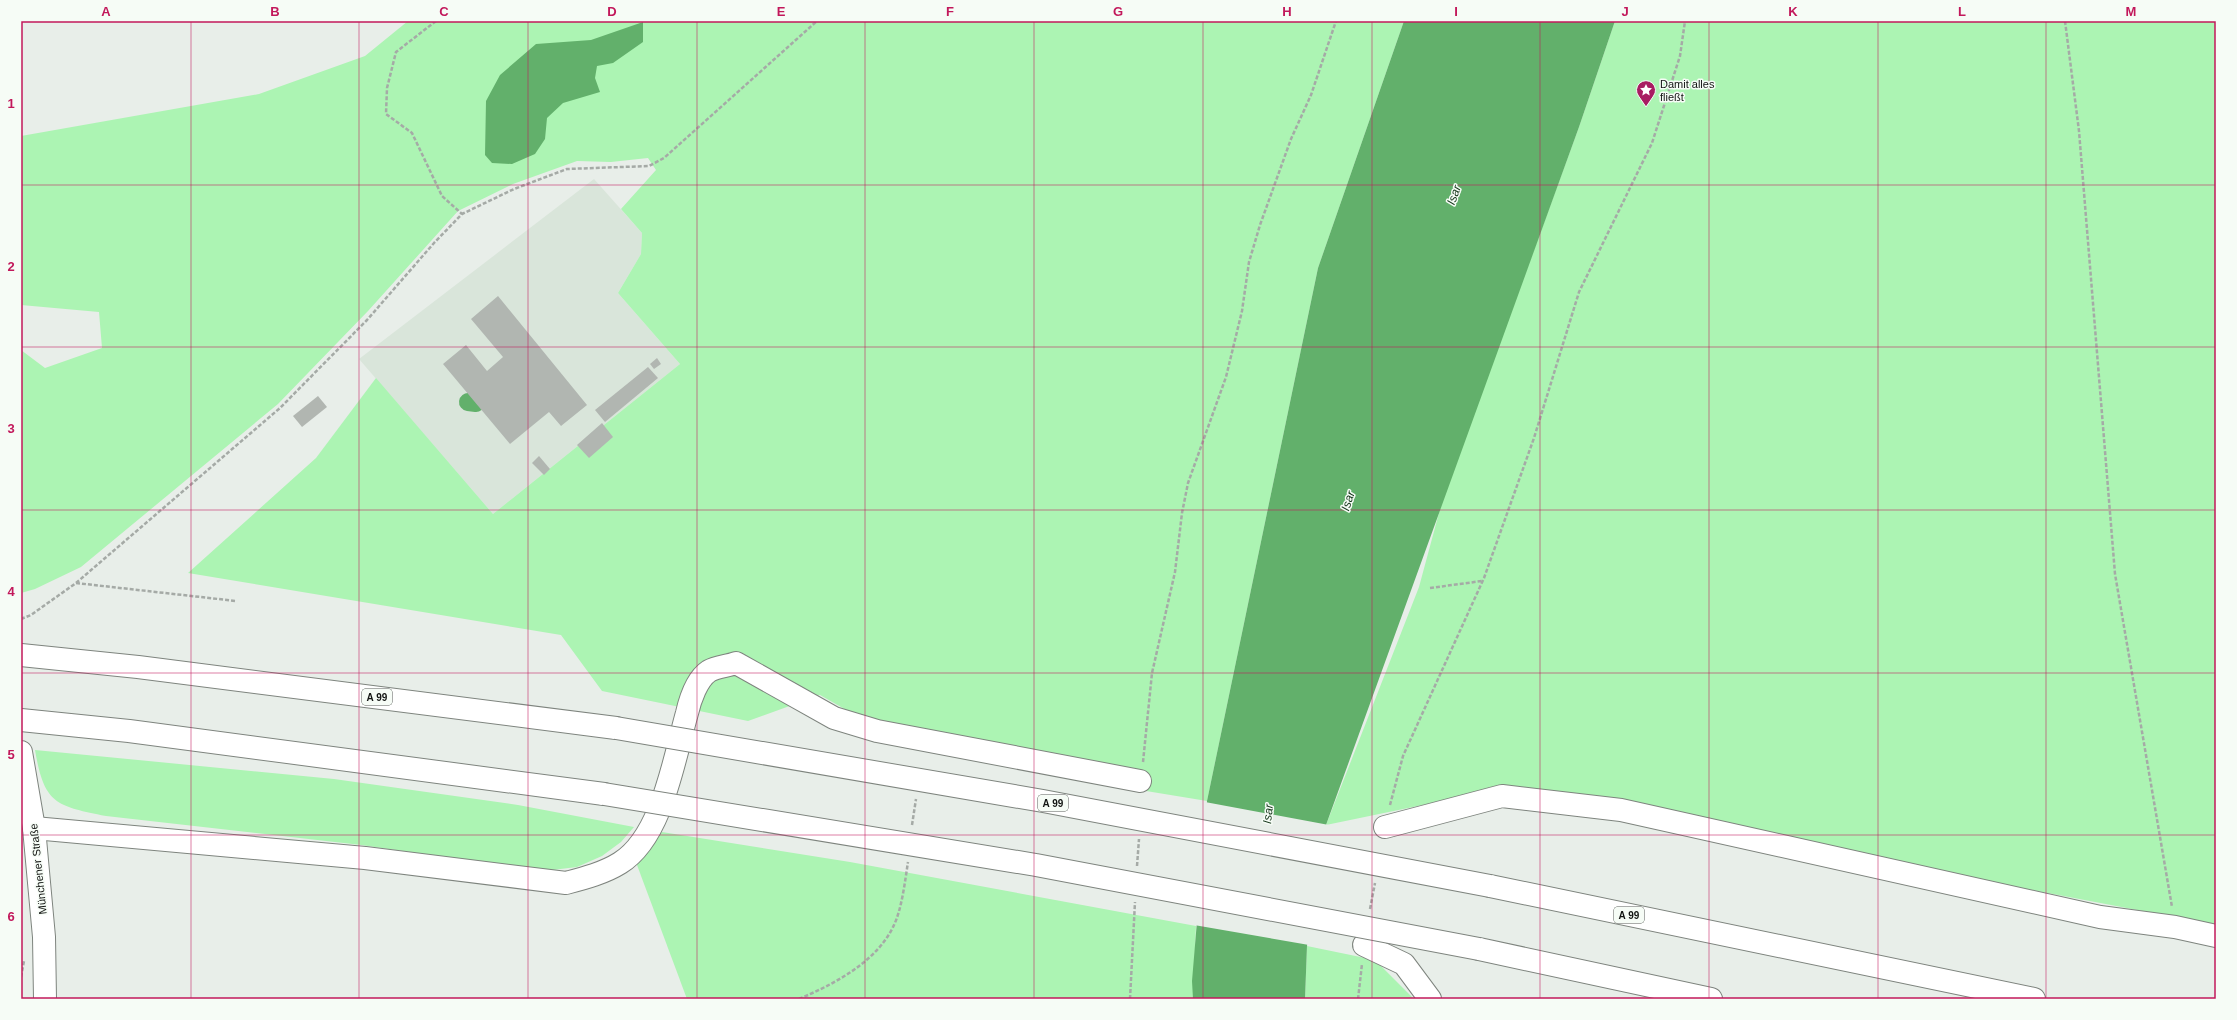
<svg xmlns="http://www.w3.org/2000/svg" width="2237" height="1020" viewBox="0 0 2237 1020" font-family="Helvetica,sans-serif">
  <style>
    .built { fill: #d9e5da }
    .green { fill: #acf4b3 }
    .water { fill: #62b06b }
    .pier { fill: #e8eee9 }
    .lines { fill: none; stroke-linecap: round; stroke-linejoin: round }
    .canal { stroke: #62b06b; stroke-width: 18 }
    .building { fill: #b1b6b1 }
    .minor-casing { stroke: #7e847e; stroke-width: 24 }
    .major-casing { stroke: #7e847e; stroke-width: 24 }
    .highway-casing { stroke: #7e847e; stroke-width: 24 }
    .path { stroke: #a5aaa6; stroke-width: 2.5; stroke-dasharray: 4 2; stroke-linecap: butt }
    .minor { stroke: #fff; stroke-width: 22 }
    .major { stroke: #fff; stroke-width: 22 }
    .highway { stroke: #fff; stroke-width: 22 }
    .highway-bridge-casing { stroke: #7e847e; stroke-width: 24; stroke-linecap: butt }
    .highway-bridge { stroke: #fff; stroke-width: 22 }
    .grid { fill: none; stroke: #c2185b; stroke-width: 1; stroke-opacity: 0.55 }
    .labels { text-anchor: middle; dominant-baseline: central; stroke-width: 3; stroke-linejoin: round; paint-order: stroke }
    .shield { fill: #f6fcf6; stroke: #565a56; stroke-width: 1 }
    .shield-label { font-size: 10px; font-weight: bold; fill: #121412 }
    .poi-label { font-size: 11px; fill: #121412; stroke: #f6fcf6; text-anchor: start }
    .street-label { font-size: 11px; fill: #121412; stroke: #f6fcf6 }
    .water-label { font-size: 12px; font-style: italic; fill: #113216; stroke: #f6fcf6 }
    .neatline { fill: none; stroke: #c2185b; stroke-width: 1.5 }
    .grid-label { font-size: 13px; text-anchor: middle; font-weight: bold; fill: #c2185b }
  </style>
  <rect width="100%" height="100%" fill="#e8eee9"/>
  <polygon class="built" points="594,179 642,233 641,254 618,293 680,364 493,514 359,359"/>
  <g class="green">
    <polygon points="408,21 1404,21 1318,268 1207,801 1140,790 1133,772 855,715 820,695 748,721 602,691 561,635 188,573 316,458 376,378 493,514 680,364 618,293 641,254 642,233 621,209 656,170 648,158 611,162 577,161 513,184 458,211 368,311 278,404 81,567 35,589 21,593 21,350 45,368 102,348 99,312 21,305 21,136 259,94 365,56"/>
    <polygon points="1615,21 2216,21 2216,925 1500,789 1326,825 1419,587 1443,498 1579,127"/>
    <path d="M35,750L334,779L518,805L634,827L621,842L602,856L577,867L544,871L361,845L106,816C55,806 44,803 35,750Z"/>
    <polygon points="662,832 850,862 1196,926 1193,999 687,999 634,857"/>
    <polygon points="1307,946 1375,960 1414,999 1305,999"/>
  </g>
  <g class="water">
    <polygon points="1404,21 1615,21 1579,127 1326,825 1307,946 1305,999 1193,999 1192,981 1207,801 1318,268"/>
    <polygon points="643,22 643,42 613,63 597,66 595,78 600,92 563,103 547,118 545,139 535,154 512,164 492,163 485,155 486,101 500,75 536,44 591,40"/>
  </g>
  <polygon class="pier" points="1205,802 1329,825 1309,945 1194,925"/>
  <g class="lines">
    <polyline class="canal" points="468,402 476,403"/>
  </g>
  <g class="building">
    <polygon points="498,296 587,405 561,426 549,412 510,444 443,364 466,345 487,371 503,357 471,319"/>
    <polygon points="657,358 661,364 654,369 650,364"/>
    <polygon points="648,367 658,378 605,422 595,410"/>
    <polygon points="318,396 327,407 302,427 293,416"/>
    <polygon points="602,423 613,437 589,458 577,445"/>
    <polygon points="539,456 550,469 544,475 532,463"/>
  </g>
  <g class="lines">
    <g class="minor-casing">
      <g id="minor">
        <polyline points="1385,827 1502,796 1621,810 2100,917 2175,927 2216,936"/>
        <path d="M34,828L365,858L566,883C585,878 604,873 620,863C662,837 674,759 687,713C690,700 697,679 709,671C716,667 728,666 736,663L834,718L877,731L1140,781"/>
        <polyline points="1364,945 1404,964 1430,999"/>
      </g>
    </g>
    <g class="major-casing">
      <polyline id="major" points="21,752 34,828 44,937 45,999"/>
    </g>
    <g class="highway-casing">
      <g id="highway">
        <polyline points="21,655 138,667 616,728"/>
        <polyline points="21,720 129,731 604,794"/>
        <polyline points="1490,886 2034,999"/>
        <polyline points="1479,949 1711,999"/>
      </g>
    </g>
    <g class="path">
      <polyline points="436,21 396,52 387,88 386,114 412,133 442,196 462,214"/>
      <polyline points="2065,21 2079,131 2115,574 2172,907"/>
      <polyline points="76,583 236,601"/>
      <polyline points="1430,588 1482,581"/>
      <polyline points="21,619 31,615 76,583 280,408 367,320 434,243 462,214 514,189 567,169 649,166 664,158 817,21"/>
      <polyline points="1143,762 1152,673 1175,572 1182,513 1188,483 1226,377 1242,311 1249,262 1260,225 1291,139 1311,95 1336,21"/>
      <polyline points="1390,805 1403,756 1484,578 1534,438 1579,292 1652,143 1680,56 1685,21"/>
      <polyline points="912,825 916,799"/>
      <polyline points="1137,866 1139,839"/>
      <polyline points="1370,909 1375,883"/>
      <polyline points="21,977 24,961"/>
      <path d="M799,999C834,984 877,962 894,925C902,908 905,881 908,862"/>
      <polyline points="1130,999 1135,902"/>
      <polyline points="1358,999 1362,964"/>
    </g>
    <use href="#minor" class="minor"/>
    <use href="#major" class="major"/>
    <use href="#highway" class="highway"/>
    <g class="highway-bridge-casing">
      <g id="highway-bridge">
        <polyline points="616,728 1043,801 1490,886"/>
        <polyline points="604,794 1036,865 1479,949"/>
      </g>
    </g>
    <use href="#highway-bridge" class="highway-bridge"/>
  </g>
  <path class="grid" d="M191,21V999M359,21V999M528,21V999M697,21V999M865,21V999M1034,21V999M1203,21V999M1372,21V999M1540,21V999M1709,21V999M1878,21V999M2046,21V999M21,185H2216M21,347H2216M21,510H2216M21,673H2216M21,835H2216"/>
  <defs>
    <g id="sight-pin" transform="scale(1)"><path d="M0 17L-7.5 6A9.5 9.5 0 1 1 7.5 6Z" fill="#a81d62" stroke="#f6fcf6"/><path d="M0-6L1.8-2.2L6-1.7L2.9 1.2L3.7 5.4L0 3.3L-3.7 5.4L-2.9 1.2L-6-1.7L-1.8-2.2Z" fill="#fff"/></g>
  </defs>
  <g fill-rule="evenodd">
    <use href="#sight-pin" x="1646" y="90"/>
  </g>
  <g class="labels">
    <g class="shield">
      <rect x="362" y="689" width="30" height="16" rx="3"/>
      <rect x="1038" y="795" width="30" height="16" rx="3"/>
      <rect x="1614" y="907" width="30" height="16" rx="3"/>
    </g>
    <g class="shield-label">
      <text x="377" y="697">A 99</text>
      <text x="1053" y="803">A 99</text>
      <text x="1629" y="915">A 99</text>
    </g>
    <g class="poi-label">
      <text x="1660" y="84">Damit alles<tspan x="1660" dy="13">fließt</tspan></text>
    </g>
    <g class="street-label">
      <text transform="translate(38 869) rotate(-96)">Münchener Straße</text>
    </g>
    <g class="water-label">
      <text transform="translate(1454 195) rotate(-70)">Isar</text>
      <text transform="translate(1348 501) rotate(-72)">Isar</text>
      <text transform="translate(1268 814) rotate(-84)">Isar</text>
    </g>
  </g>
  <rect width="2237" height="1020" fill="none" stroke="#f6fcf6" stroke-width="44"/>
  <rect x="22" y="22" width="2193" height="976" class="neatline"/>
  <g class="grid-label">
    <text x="106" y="16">A</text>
    <text x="275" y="16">B</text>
    <text x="444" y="16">C</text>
    <text x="612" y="16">D</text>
    <text x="781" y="16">E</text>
    <text x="950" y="16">F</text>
    <text x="1118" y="16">G</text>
    <text x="1287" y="16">H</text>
    <text x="1456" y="16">I</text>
    <text x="1625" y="16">J</text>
    <text x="1793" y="16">K</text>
    <text x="1962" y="16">L</text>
    <text x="2131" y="16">M</text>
    <text x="11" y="108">1</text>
    <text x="11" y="271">2</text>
    <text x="11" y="433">3</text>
    <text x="11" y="596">4</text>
    <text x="11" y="759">5</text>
    <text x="11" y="921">6</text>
  </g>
</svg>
